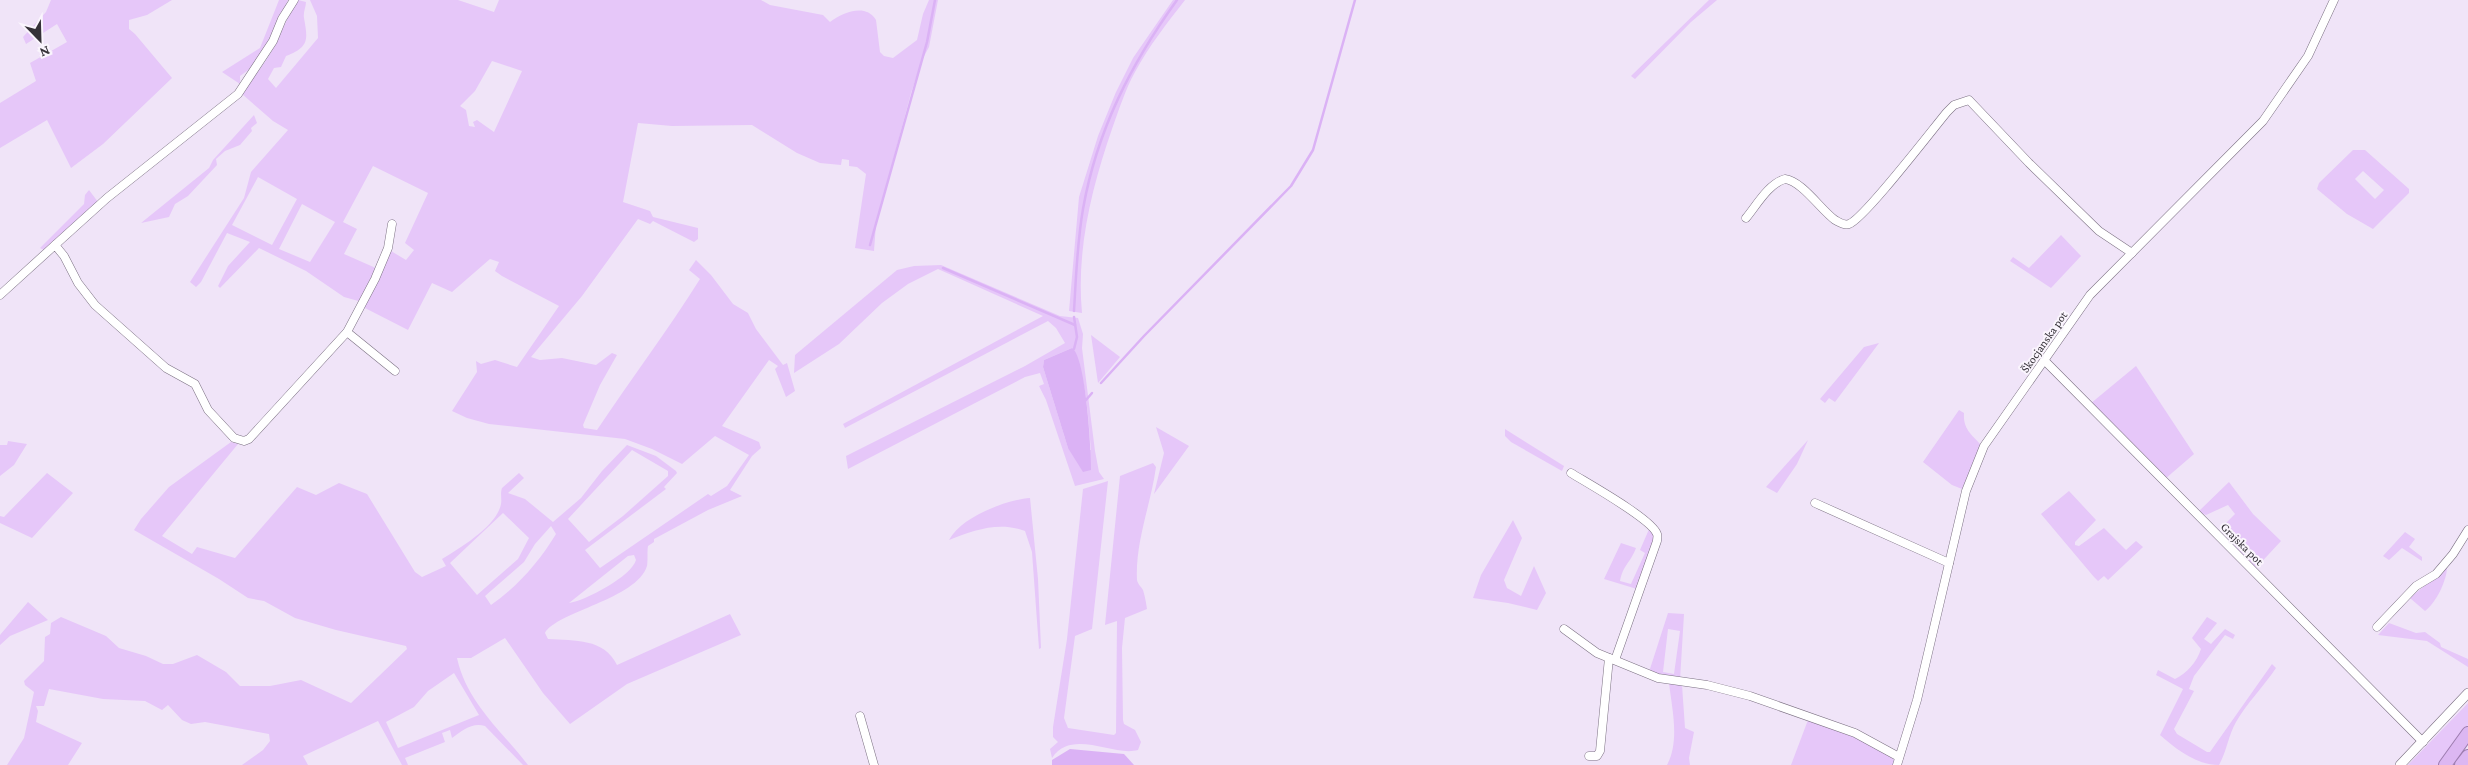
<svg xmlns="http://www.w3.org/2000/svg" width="2468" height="765" viewBox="0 0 2468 765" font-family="'Crimson Pro',serif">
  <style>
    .green { fill: #e6c7f9; fill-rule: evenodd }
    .water { fill: #dbb2f5 }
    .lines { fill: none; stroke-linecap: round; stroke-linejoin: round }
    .stream { stroke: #dbb2f5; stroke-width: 2.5 }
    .minor-casing { stroke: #7b7082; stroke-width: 9 }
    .tertiary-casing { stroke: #7b7082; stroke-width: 10 }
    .trunk-casing { stroke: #9c7cae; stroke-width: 14 }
    .minor { stroke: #fff; stroke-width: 8 }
    .tertiary { stroke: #fff; stroke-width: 9 }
    .trunk { stroke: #dcb7f2; stroke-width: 12 }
    .labels { text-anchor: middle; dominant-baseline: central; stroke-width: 4; stroke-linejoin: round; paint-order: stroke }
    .street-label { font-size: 12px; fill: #353138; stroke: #faf5fd }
  </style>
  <rect width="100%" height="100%" fill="#f0e4f8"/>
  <g class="green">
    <polygon points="51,0 172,0 147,15 129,20 129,29 135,34 172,78 103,144 71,168 47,120 0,148 0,103 36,81 30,63 67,42 57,24 26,44 23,37 46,12"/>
    <polygon points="279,0 288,0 266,47 251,68 240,76 240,84 222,72 260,48"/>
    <path d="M298,0L306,2C306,7 303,12 304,18C308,40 309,47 286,56L281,67L274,68L268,79L276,88L318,38L317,16L310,0H458L494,12L499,0H761L770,5L823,15L830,22C841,14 865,2 876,20L880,52L884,56L893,58L917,40L923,14L929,0H938L929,47L922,60L911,93L876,224L874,251L855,248L866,174L857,167L849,166V160L842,159L841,165L820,163L797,153L752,125L672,126L638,123L623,202L650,211L653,217L698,228V239L694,242L653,221L650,224L638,219L582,296L531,357L540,360L562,358L596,365L612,353L617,355L600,385L583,425L584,428L597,430C631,379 668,330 700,279L689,270L696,260L711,275L733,304L748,313L756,329L783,365L787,363L795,391L786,397L775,369L778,366L769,360L722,426L759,442L761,448L752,456L730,490L742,496L708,510L654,539V542L648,546C647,552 648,560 647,566C637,599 556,612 545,633L548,639C575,641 604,638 617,665L730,614L741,635L627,684L570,724L543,693L505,638L471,658H457C467,703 501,730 528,765H523L485,726C472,722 462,731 452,738L450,730L442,733L445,742L405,758L408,765H402L378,721L303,756L308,765H242L263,750L270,741L269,734L205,722L191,724L182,720L168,705L162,710L145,701L103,699L49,689L44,706H36L38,711L36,722L82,743L68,765H7L24,738L34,692L25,685L24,681L44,661L45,637L50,634L51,623L61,617L106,636L119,648L146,656L163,664H173L197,655L226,672L240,686H270L301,680L351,703L407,649L406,646L336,630L295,618L264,601L248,598L219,579L134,530L141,519L169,487L231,442L238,444L162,536L192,554L197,547L235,558L297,487L316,495L339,483L367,494L415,572L422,577L446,566L442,559C460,548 497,526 501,504C502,498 500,494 502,488L519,473L524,478L508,493L525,499L553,522L581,498L602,471L627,445L656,456L676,471L677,473L664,487L666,489L585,550L600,568L708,494L711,496L727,486L749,455L715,436L682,464L652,449L625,439L489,424L467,418L452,411L477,372L476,361L481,364L495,360L517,367L559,306L502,276L495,271L499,262L490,259L452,292L432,283L408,330L363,307L391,251L406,260L414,250L405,243L428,193L373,166L343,222L357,229L344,254L378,269L362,302L344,297L306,271L259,248L220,288L218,286L228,266L250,242L227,233L201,282L196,287L190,282L244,198L251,172L288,130L273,121L241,93C256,75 271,56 280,35C286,22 290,12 298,0ZM492,61L522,71L494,132L477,120L473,122L475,127L469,126L466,110L460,106L475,91ZM258,177L297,199L272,245L232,225ZM302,204L335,222L310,262L279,249ZM632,450L668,471V476L623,516L589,542L568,519ZM503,513L529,538L518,559L477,595L450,563ZM551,526L556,534C539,562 518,586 491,605L485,596L524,562L535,544ZM634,555L636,560C632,576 585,601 569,603L628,556ZM454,673L479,715L398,748L386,722L414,707L428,691Z"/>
    <path d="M1173,0H1185C1167,23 1149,46 1135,72C1125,90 1119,110 1112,129C1092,187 1076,250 1082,313L1069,311L1079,197L1098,136L1116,92L1133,58Z"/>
    <polygon points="1709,0 1717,0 1691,22 1635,79 1631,76"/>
    <polygon points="254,115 257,123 251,128 252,131 240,145 225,151 216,159 217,165 188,196 175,204 169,217 141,223 209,168 213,160"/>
    <path d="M2353,150H2365L2409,189V193L2373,229L2347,214L2317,189L2319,183ZM2363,171L2384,190L2375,199L2355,179Z"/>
    <polygon points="89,190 98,202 44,250 40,248 84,204 85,195"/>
    <polygon points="2061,235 2081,256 2051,288 2010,261 2013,257 2029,268"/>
    <path d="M941,265L1060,316L1078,318L1083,334L1082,348L1095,451L1099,472L1104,479L1075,486L1046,400L1039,386L1044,384L1040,373L1025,377L848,469L846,456L1025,366L1065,343L1056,328L1048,321L845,428L843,424L1043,316L938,269L908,284L882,303L839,344L794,373L795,355L897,270L914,266ZM1072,348C1087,380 1088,416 1091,450L1068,448L1043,367L1044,360Z"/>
    <polygon points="1091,335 1120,357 1098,383"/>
    <polygon points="1879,343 1835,402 1829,398 1825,403 1820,399 1864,347"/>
    <polygon points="2136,366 2194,454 2165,479 2090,404"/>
    <path d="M1959,410L1964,413C1963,429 1971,434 1981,445L1962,489L1952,485L1923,462Z"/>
    <polygon points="1156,427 1189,446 1154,494 1164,453"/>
    <polygon points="1505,429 1564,466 1562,471 1511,442 1505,436"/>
    <polygon points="1808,440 1797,464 1777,493 1766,487"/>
    <polygon points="8,441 27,444 14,465 0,476 0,445 7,445"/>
    <path d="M1153,463L1156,467C1151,504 1135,542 1137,580C1138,585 1141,586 1143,590C1145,596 1146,603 1147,609L1125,618L1122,648L1123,720L1124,724L1135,730L1141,742L1138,750C1113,757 1072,728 1052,758L1050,749L1058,742L1053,737V727L1067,639L1083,489L1108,481L1092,629L1075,636L1064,718L1068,728L1114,735L1116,733L1117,621L1105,625L1120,476Z"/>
    <polygon points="47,473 73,493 32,538 0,523 0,516 4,517"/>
    <polygon points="2229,482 2253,514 2281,541 2255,569 2220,529 2235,514 2228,505 2206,515 2198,512"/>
    <polygon points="2069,491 2096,520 2075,542 2075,545 2079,546 2104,528 2126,550 2136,541 2143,547 2108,580 2104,576 2098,581 2094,577 2041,514"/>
    <path d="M1030,498L1038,579L1041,648L1039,649L1032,552L1025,531C999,521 974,530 949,540C961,517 1006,500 1030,498Z"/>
    <polygon points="1513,520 1522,538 1504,580 1507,588 1521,596 1534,566 1546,593 1537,610 1508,603 1473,598 1481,575"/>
    <path d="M1650,527L1656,541L1637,589L1604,579L1621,543L1636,548C1631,562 1623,565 1620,581L1631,584L1645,553L1640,550Z"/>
    <polygon points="2405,532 2415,539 2409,547 2422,557 2422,561 2402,548 2389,560 2383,556"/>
    <path d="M2447,567C2447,580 2436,603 2425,611L2410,598Z"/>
    <polygon points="28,602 48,620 10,636 0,645 0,635"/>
    <path d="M1668,613L1684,614L1680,680L1649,672ZM1668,629L1680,631L1674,674L1663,672Z"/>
    <path d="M2207,617L2217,623L2204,639L2211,644L2225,629L2235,635L2233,639L2225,635L2194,676L2189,689L2194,691L2174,729L2177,734L2207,752H2210L2272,664L2276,668C2264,686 2247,703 2236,722C2228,736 2227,751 2219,765C2196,765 2176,749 2160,735L2183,689L2156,675L2158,670L2175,679C2186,674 2197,662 2201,649L2192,638Z"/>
    <polygon points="2389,623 2416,633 2425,632 2440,643 2441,647 2468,659 2468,667 2427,641 2378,635"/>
    <path d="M1669,683L1682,685L1685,728L1694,732L1689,758L1690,765H1667C1680,741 1672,709 1669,683Z"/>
    <polygon points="2468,703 2468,725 2438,765 2408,765"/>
    <path d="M1808,720C1834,729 1876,740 1894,760V765H1791Z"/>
  </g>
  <g class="water">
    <path d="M1072,348C1086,357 1091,450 1091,470L1083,472L1068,448L1043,367L1044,360Z"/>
    <polygon points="1070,749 1124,754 1134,765 1052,765 1052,760"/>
  </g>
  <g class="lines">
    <g class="stream">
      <polyline points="870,245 927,42 935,0"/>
      <polyline points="943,268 1075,325"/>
      <path d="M1074,311C1076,278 1077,243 1083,209C1097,130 1131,64 1177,0"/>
      <polyline points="1074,349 1077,337 1074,317"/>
      <polyline points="1101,383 1144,336 1291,186 1313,150 1355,0"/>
      <polyline points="1086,400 1092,393"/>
    </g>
    <g class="minor-casing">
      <g id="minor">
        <path d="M1746,218C1756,206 1769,183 1785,179C1802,181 1821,210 1835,220C1839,222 1844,226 1849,224C1864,219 1932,130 1947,112L1954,105L1969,100L2029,163L2099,231L2132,253"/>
        <polyline points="55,245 107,198 238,94 273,41 282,19 294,0"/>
        <polyline points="0,295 55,245 64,256 78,283 95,305 166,368 195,384 208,410 234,438 244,441 249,439 347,332 375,279 388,248 392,224"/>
        <polyline points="347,332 395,371"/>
        <polyline points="2045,361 2423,742"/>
        <path d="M1571,473C1587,483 1652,519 1657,534C1658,536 1657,539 1657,541L1615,660"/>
        <polyline points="1815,503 1949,563"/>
        <polyline points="2377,627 2416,586 2436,574 2453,554 2468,530"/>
        <polyline points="1564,629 1597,653 1658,678 1707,685 1750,696 1855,733 1899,757"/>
        <polyline points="860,716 874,765"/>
        <polyline points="1589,756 1597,756 1600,751 1609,658"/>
        <polyline points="1897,765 1917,700 1966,491 1984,446 2090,295 2263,121 2308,56 2334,0"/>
      </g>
    </g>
    <g class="tertiary-casing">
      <polyline id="tertiary" points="2400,765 2468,693"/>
    </g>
    <g class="trunk-casing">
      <g id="trunk">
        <polyline points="2445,765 2468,733"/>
        <polyline points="2461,765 2468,756"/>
      </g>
    </g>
    <use href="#minor" class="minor"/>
    <use href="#tertiary" class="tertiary"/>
    <use href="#trunk" class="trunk"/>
  </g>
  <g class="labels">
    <g class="street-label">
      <text transform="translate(2044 342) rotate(-55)">Škocjanska pot</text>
      <text transform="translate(2242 544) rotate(45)">Grajska pot</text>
    </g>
  </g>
  <g transform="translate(40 40) rotate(157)" stroke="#faf5fd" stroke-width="4" paint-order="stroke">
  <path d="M0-4L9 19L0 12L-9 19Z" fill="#353138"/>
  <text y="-8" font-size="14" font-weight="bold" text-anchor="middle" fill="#353138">N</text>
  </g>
</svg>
